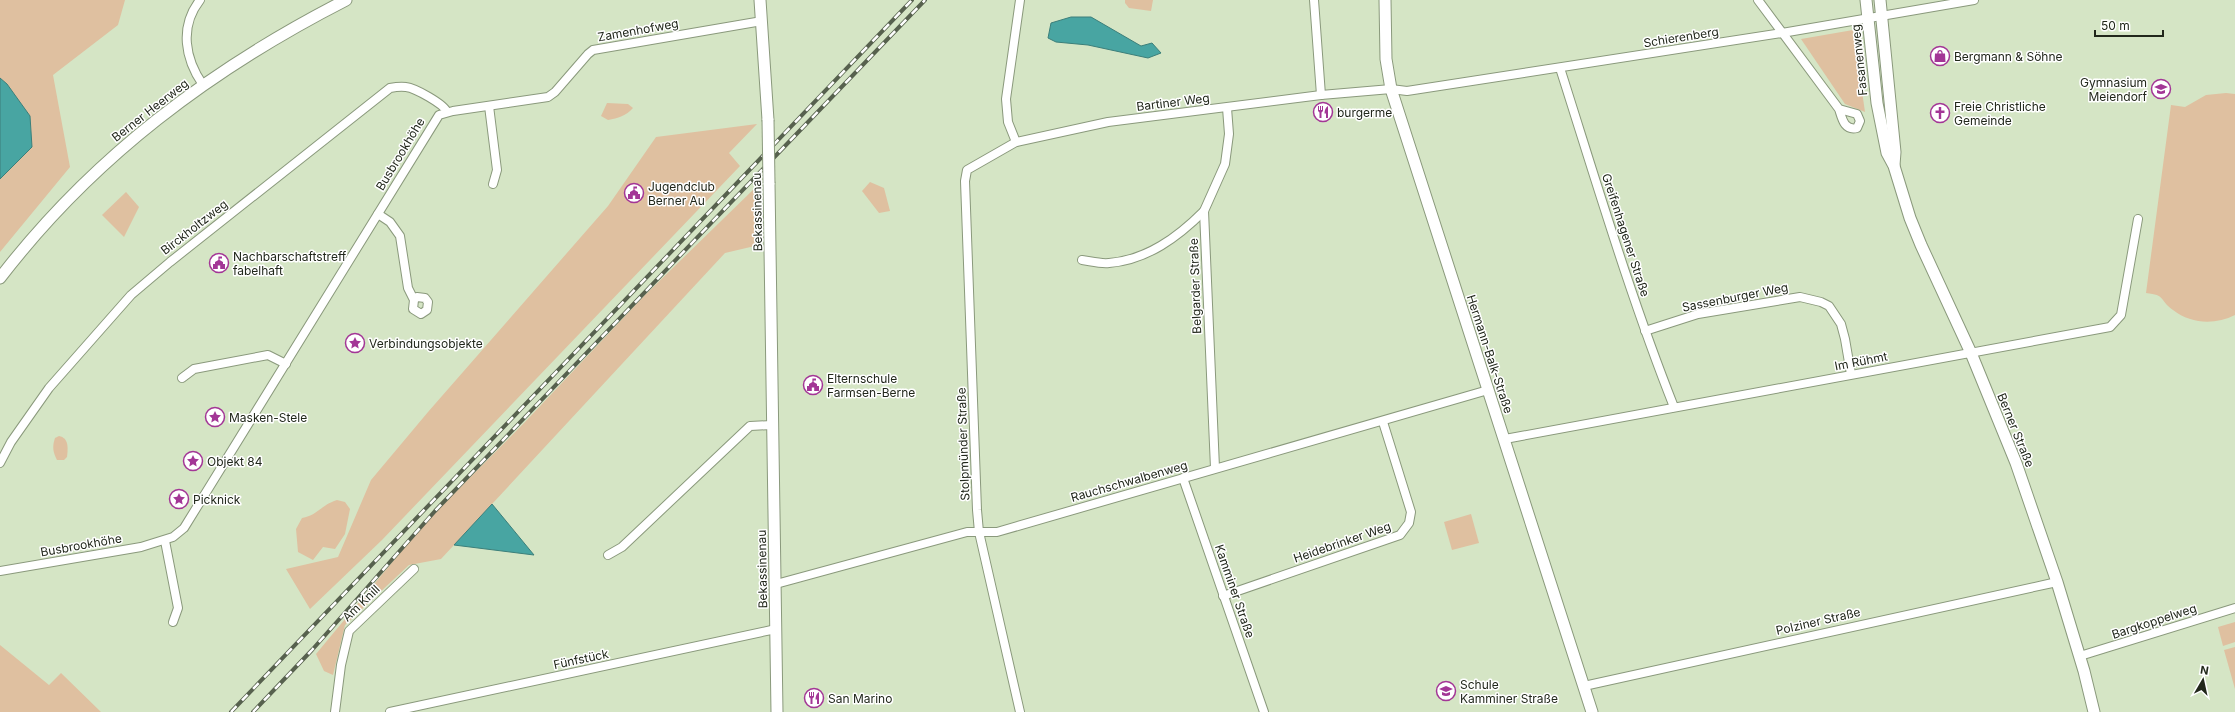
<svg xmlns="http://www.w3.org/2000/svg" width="2235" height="712" viewBox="0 0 2235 712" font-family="Inter,sans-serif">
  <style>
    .green { fill: #dfc0a0 }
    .water { fill: #48a5a2; stroke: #3c7f7a }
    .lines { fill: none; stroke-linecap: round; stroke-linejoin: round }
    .street-casing { stroke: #8a997c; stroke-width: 10 }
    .secondary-casing { stroke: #8a997c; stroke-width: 13 }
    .street { stroke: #fff; stroke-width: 8 }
    .secondary { stroke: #fff; stroke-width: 11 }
    .rail-casing { stroke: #57614e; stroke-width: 4 }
    .rail { stroke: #fff; stroke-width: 2.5; stroke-dasharray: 8; stroke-linecap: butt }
    .secondary-bridge-casing { stroke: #8a997c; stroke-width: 13; stroke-linecap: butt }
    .secondary-bridge { stroke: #fff; stroke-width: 11 }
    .labels { text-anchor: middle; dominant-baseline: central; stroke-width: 3; stroke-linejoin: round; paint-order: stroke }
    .street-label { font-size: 12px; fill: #21271b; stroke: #fff }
    .poi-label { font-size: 12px; fill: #21271b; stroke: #fff; text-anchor: start }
  </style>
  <rect width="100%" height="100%" fill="#d5e5c5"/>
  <g class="green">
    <polygon points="0,0 125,0 118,25 53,75 70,167 0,252 0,179 32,146 30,116 7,84 0,78"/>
    <polygon points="1125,0 1153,0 1151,11 1129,8 1125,3"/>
    <polygon points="1853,30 1865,112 1845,104 1801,39"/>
    <path d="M2226,93L2235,94V315C2215,325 2191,324 2173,310C2159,300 2166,295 2146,293L2171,105L2185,107L2206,95Z"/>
    <path d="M607,103L628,104L633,108C626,116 618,118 608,120L601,116Z"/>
    <polygon points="757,124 729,153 740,166 382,540 310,609 286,569 338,557 371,480 428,412 608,206 656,137"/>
    <polygon points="870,182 884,188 890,211 879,213 862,191"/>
    <polygon points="757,186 759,245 725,253 441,559 409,565 345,625 333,675 324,671 316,654 424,524 525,422 644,296"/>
    <polygon points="126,192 139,207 124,237 102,215"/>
    <path d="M59,436C69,438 68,448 67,457L64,460H57C53,452 52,447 55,438Z"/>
    <path d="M337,500L345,502L350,509L345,534L335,549L323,547L313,560L298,552L296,529L302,518C318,515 321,505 337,500Z"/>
    <polygon points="1471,514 1479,543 1452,550 1444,522"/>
    <polygon points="2235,622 2235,642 2223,646 2218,627"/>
    <polygon points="0,645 49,685 61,673 101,712 0,712"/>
    <polygon points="2235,647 2235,689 2224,650"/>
  </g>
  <g class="water">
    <polygon points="1071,17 1091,17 1141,46 1152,43 1161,53 1148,58 1088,45 1056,42 1048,38 1051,23"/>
    <polygon points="0,78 7,84 30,116 32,147 0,179"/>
    <polygon points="492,504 534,555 454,545"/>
  </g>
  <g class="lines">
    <g class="street-casing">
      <g id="street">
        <path d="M200,0C179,27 185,59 203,85"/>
        <polyline points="1314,0 1321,95"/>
        <path d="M1758,0L1839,109C1842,118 1844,131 1857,128L1860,121L1857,114L1839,109"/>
        <path d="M1560,68C1596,181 1630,296 1674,407"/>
        <polyline points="489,106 497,170 493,184"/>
        <polyline points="1016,142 1008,122 1006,99 1020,0"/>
        <polyline points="378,214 390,222 400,236 408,288 414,300 413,309 421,314 427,310 428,302 425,298 417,297 414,300"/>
        <path d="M1082,260C1090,261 1100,264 1109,263C1147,260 1178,237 1204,211"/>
        <polyline points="1645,331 1698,314 1800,297 1821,302 1829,306 1841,324 1845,339 1851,374"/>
        <polyline points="182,378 194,369 268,355 286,364"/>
        <polyline points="1505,439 2110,327 2121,315 2138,219"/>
        <path d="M0,463L11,442L49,388L131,295L170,262L390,88C395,87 400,86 406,87C415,88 444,104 447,112"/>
        <polyline points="1215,468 1204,211 1225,164 1229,134 1227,108"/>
        <polyline points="1183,478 1264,712"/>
        <polyline points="165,541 178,608 173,622"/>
        <polyline points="608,555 622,547 750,426 772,425"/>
        <polyline points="0,571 141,547 173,537 184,528 439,115 453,111 548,97 555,92 588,54 593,50 762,21"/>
        <polyline points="776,584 967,532 997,532 1488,390"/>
        <polyline points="1223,596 1400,535 1409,523 1411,512 1383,422"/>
        <polyline points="2080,656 2235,608"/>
        <polyline points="1584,686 2057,582"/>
        <polyline points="335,712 341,665 349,631 414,569"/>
        <polyline points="390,712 776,629"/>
        <polyline points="1020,712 979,532 977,510 965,181 967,170 1016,142 1108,122 1321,95 1391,89 1407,91 1782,33 1974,0"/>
      </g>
    </g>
    <g class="secondary-casing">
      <g id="secondary">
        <polyline points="760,0 768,120"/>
        <polyline points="1385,0 1386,59 1391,89 1592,712"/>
        <polyline points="1866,0 1877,103 1887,153 1894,166 1910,218 1921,245 1971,353 2016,463 2057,582 2084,671 2094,712"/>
        <polyline points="1880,0 1895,152 1894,165"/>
        <polyline points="769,183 777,712"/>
        <path d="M0,278C93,157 211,69 346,0"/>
      </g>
    </g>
    <use href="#street" class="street"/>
    <use href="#secondary" class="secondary"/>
    <g class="rail-casing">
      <g id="rail">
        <polyline points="231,712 912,0"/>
        <polyline points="253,712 312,650 435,511 925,0"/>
      </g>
    </g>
    <use href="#rail" class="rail"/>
    <g class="secondary-bridge-casing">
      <polyline id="secondary-bridge" points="768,120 769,183"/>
    </g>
    <use href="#secondary-bridge" class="secondary-bridge"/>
  </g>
  <defs>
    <g id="shop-ring" transform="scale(1)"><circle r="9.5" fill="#fff" stroke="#a33696" stroke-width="1.5"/><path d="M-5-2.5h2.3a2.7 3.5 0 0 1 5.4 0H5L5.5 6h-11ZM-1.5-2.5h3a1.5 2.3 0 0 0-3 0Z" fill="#a33696"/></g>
    <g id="school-ring" transform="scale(1)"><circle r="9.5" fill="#fff" stroke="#a33696" stroke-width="1.5"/><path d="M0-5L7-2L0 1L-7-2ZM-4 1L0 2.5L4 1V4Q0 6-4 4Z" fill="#a33696"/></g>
    <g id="restaurant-ring" transform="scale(1)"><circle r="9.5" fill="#fff" stroke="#a33696" stroke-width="1.5"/><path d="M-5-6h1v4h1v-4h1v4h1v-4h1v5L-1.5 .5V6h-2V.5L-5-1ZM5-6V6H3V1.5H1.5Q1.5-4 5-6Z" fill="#a33696"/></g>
    <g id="church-ring" transform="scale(1)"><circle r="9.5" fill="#fff" stroke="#a33696" stroke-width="1.5"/><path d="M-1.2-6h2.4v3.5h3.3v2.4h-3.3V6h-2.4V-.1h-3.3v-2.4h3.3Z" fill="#a33696"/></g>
    <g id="civic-ring" transform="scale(1)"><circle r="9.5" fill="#fff" stroke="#a33696" stroke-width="1.5"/><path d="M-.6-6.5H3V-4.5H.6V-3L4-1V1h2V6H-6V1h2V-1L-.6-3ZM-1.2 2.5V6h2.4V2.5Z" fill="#a33696"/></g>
    <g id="sight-ring" transform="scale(1)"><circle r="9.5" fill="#fff" stroke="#a33696" stroke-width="1.5"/><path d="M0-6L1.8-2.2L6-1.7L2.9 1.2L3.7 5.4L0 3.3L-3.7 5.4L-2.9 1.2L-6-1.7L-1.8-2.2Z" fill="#a33696"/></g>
  </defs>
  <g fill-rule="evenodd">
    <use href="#shop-ring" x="1940" y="56"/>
    <use href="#school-ring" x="2161" y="89"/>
    <use href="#restaurant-ring" x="1323" y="112"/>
    <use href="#church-ring" x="1940" y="113"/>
    <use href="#civic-ring" x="634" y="193"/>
    <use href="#civic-ring" x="219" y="263"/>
    <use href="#sight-ring" x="355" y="343"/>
    <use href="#civic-ring" x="813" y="385"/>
    <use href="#sight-ring" x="215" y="417"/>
    <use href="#sight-ring" x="193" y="461"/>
    <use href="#sight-ring" x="179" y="499"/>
    <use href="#school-ring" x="1446" y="691"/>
    <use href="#restaurant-ring" x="814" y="698"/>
  </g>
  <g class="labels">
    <g class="street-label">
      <text transform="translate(638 30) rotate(-10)">Zamenhofweg</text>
      <text transform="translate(1681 37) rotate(-9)">Schierenberg</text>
      <text transform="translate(1859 60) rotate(-96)">Fasanenweg</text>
      <text transform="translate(1173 102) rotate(-7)">Bartiner Weg</text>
      <text transform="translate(150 110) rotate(-38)">Berner Heerweg</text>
      <text transform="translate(400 154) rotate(-59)">Busbrookhöhe</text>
      <text transform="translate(757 212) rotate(-91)">Bekassinenau</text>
      <text transform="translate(194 227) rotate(-38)">Birckholtzweg</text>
      <text transform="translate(1626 235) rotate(72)">Greifenhagener Straße</text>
      <text transform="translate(1195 286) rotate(-92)">Belgarder Straße</text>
      <text transform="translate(1735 297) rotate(-11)">Sassenburger Weg</text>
      <text transform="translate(1490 354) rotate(72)">Hermann-Balk-Straße</text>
      <text transform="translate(1861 361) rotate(-11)">Im Rühmt</text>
      <text transform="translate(2016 430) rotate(68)">Berner Straße</text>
      <text transform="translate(963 444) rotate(-92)">Stolpmünder Straße</text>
      <text transform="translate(1129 481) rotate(-16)">Rauchschwalbenweg</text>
      <text transform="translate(1342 542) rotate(-19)">Heidebrinker Weg</text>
      <text transform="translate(81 545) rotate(-10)">Busbrookhöhe</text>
      <text transform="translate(762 569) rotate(-91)">Bekassinenau</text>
      <text transform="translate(1235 591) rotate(71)">Kamminer Straße</text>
      <text transform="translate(361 603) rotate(-44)">Am Knill</text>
      <text transform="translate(1818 621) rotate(-13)">Polziner Straße</text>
      <text transform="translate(2154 621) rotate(-18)">Bargkoppelweg</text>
      <text transform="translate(581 659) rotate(-12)">Fünfstück</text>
    </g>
    <g class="poi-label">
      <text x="1954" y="56">Bergmann &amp; Söhne</text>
      <text x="2147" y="82" text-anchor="end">Gymnasium<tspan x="2147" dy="14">Meiendorf</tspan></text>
      <text x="1954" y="106">Freie Christliche<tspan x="1954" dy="14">Gemeinde</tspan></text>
      <text x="1337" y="112">burgerme</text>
      <text x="648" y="186">Jugendclub<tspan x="648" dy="14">Berner Au</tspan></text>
      <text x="233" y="256">Nachbarschaftstreff<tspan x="233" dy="14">fabelhaft</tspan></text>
      <text x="369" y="343">Verbindungsobjekte</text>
      <text x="827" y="378">Elternschule<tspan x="827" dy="14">Farmsen-Berne</tspan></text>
      <text x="229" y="417">Masken-Stele</text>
      <text x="207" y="461">Objekt 84</text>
      <text x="193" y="499">Picknick</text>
      <text x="1460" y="684">Schule<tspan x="1460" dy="14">Kamminer Straße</tspan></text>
      <text x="828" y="698">San Marino</text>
    </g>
  </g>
  <g transform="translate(2203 680) rotate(9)" stroke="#ffffff" stroke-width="3" paint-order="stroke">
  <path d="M0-3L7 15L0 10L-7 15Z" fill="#21271b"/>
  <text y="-6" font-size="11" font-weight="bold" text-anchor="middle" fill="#21271b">N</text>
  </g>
  <path d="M2095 30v6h68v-6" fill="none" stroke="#21271b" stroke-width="2"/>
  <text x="2101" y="30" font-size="12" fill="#21271b" stroke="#ffffff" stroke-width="3" paint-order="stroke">50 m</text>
</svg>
